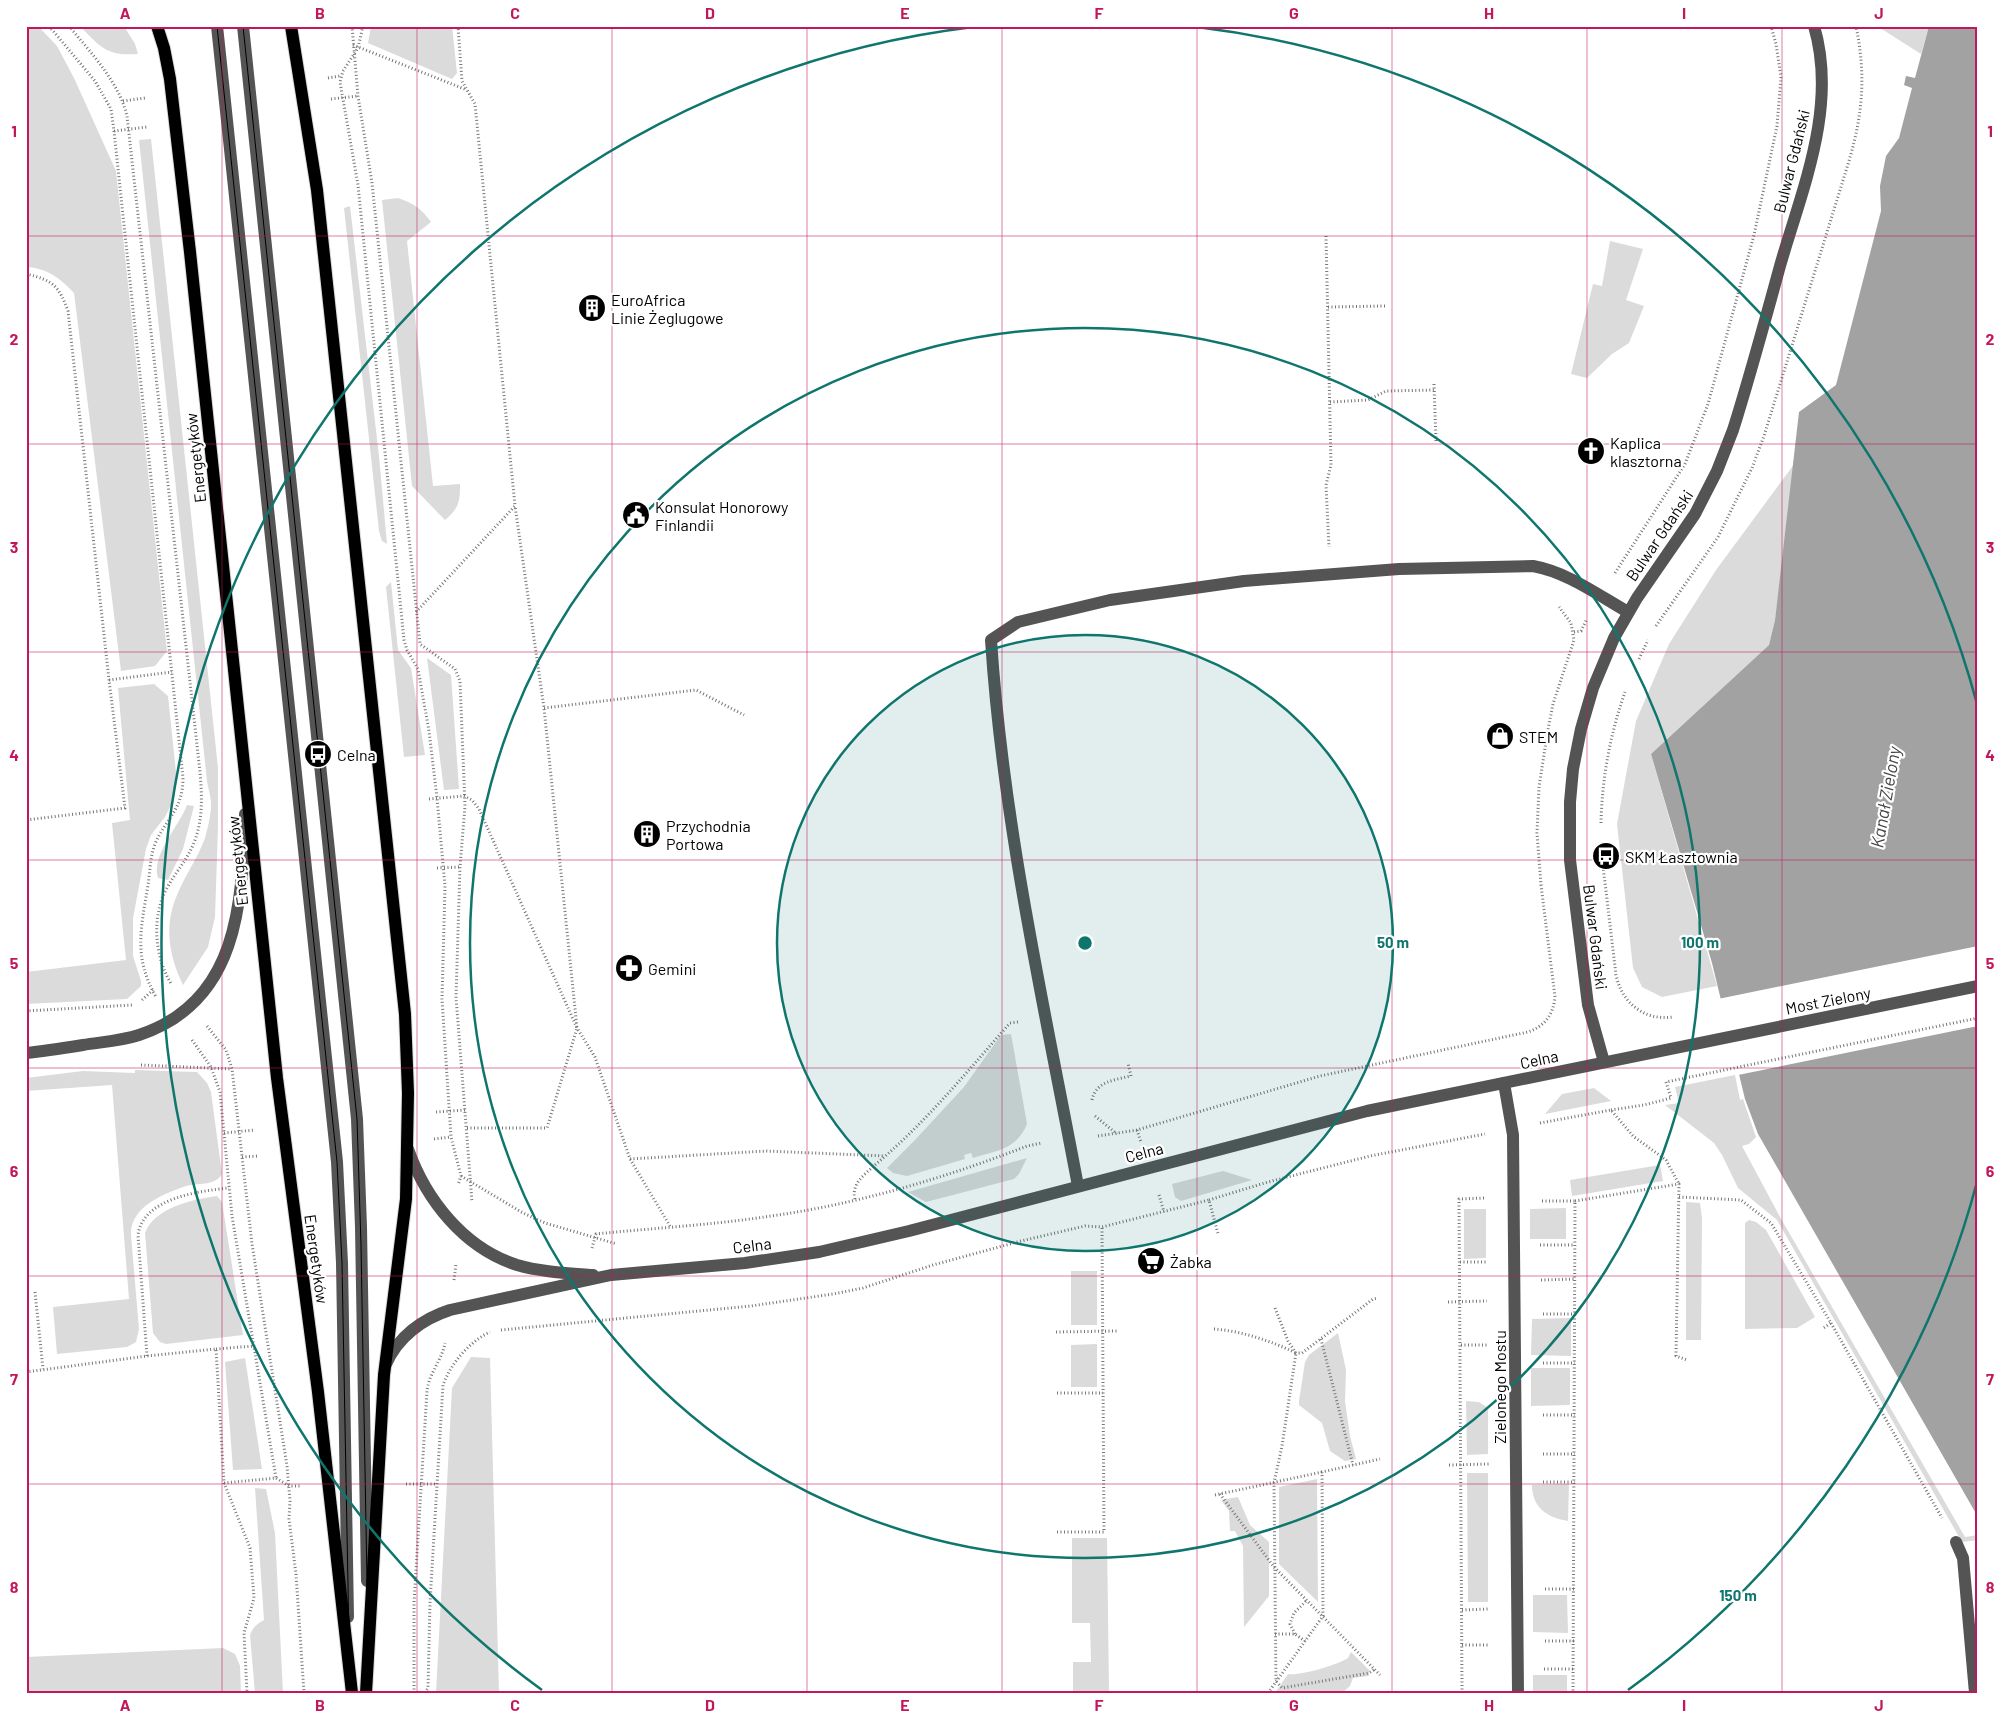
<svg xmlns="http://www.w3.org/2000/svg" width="2004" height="1719" viewBox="0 0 2004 1719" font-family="Barlow,sans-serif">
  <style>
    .green { fill: #dbdbdb }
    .water { fill: #a2a2a2 }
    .pier { fill: #fff }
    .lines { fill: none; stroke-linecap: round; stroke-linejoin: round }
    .major-casing { stroke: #dbdbdb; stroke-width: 14 }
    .path { stroke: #767676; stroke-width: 3; stroke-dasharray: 1 2.5; stroke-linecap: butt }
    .minor { stroke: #545454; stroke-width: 12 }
    .major { stroke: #000; stroke-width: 12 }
    .tram { stroke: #000; stroke-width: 1 }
    .grid { fill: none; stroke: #c2185b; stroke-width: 1; stroke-opacity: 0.55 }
    .ring { fill: none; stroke: #0f766e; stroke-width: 2.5 }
    .labels { text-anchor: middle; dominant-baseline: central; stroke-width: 4.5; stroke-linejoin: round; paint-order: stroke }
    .street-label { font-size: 16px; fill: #000; stroke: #fff }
    .poi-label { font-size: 16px; fill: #000; stroke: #fff; text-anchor: start }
    .water-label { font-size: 18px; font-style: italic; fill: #434343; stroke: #fff }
    .centre { fill: #0f766e; stroke: #fff; stroke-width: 2.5 }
    .ring-label { font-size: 15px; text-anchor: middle; font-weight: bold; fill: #0f766e; stroke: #fff; stroke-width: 4.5; stroke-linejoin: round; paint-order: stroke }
    .neatline { fill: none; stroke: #c2185b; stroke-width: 2 }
    .grid-label { font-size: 16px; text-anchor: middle; font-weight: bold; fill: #c2185b }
  </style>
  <rect width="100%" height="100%" fill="#fff"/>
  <g class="green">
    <path d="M26,26H38L57,46L74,78L116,171L167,651L155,666L121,671L74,293C60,278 47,268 26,267Z"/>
    <path d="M80,26H124L135,44L138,54C107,56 101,48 80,26Z"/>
    <polygon points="371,26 452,26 457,73 452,79 368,43"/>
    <polygon points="1877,26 1929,26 1921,54"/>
    <path d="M151,139L218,768V827L215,917L208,947L183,985C170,958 164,929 175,900C183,878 197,860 205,838C208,827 211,815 211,804C211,796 208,788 207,781L139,140Z"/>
    <path d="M398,198C413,203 422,209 431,222L407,241L433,486L460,484C460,502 459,508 445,520L412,486L382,200Z"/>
    <polygon points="350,206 379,456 387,544 382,541 379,531 344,208"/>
    <polygon points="1610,241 1643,249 1626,300 1644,306 1629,343 1612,354 1587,378 1571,374 1593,284 1602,286"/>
    <polygon points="1795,463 1775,620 1769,645 1651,754 1717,986 1662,997 1642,987 1633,968 1617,824 1636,721 1669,644 1716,570"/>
    <polygon points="391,582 398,650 411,668 425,755 404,757 386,587"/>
    <polygon points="427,658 451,675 459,789 444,790"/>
    <polygon points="154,684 168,696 177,782 172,803 165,817 151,835 146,849 133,918 133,956 141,981 141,986 127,999 26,1004 26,972 126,960 112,823 130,820 118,688"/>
    <path d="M187,805L194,806L183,849L168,880L158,878C151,854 179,827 187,805Z"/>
    <path d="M1011,1034L1027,1124C1016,1150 998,1150 973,1158L971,1153L964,1155L965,1159L907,1176L893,1173L887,1168L915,1140L964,1087L1001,1035Z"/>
    <path d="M135,1070L197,1072L207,1083L211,1092L222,1174C216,1186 197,1183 186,1186C163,1194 130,1207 131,1235L139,1329L136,1342L127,1347L57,1354L53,1307L129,1299L112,1085L26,1091V1078L83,1071L135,1073Z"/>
    <polygon points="1735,1075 1740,1100 1743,1099 1756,1137 1749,1144 1742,1146 1780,1217 1965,1537 1978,1535 1978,1540 1962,1542 1777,1220 1738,1188 1722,1155 1714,1143 1665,1105 1679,1103 1675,1087"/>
    <polygon points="1594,1088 1611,1101 1545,1114 1562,1094"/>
    <polygon points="1027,1158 1019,1174 1014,1179 926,1202 908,1192"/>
    <polygon points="1660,1165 1663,1181 1572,1196 1570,1180"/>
    <polygon points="1223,1171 1252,1180 1181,1201 1175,1197 1172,1184"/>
    <path d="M217,1196L222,1202L243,1335L166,1344L160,1342L153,1333L145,1233C154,1208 193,1199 217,1196Z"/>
    <polygon points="1686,1202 1700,1203 1702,1218 1701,1340 1686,1340"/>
    <polygon points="1566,1208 1566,1239 1530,1239 1530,1209"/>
    <polygon points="1464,1209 1486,1209 1486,1258 1464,1259"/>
    <polygon points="1749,1220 1756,1222 1766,1230 1815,1317 1797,1328 1745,1329 1745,1223"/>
    <rect x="1071" y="1271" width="26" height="54"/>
    <polygon points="1571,1318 1571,1356 1531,1355 1532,1319"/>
    <polygon points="1338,1333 1346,1370 1345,1401 1350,1436 1356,1459 1345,1461 1330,1451 1322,1423 1299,1405 1299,1401 1305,1362 1309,1355"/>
    <polygon points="1097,1344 1097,1387 1071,1387 1071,1345"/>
    <polygon points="471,1357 490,1358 499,1693 436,1693 452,1388"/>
    <polygon points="245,1358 262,1469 233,1470 225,1362"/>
    <polygon points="1531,1368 1570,1368 1570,1405 1531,1406"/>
    <polygon points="1466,1401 1479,1402 1488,1408 1488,1454 1467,1455"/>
    <polygon points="1467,1473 1488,1473 1488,1602 1468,1602"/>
    <polygon points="1317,1479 1318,1602 1279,1564 1279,1487"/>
    <path d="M1569,1484L1568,1521C1548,1518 1532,1508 1532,1485Z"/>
    <path d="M255,1488L266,1489L275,1533L283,1693H255L250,1635C253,1627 257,1624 264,1620Z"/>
    <polygon points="1238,1497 1250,1525 1269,1542 1269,1596 1244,1627 1243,1546 1235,1531 1230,1531 1229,1511 1221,1500"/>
    <polygon points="1072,1538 1107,1538 1109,1691 1073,1691 1073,1662 1091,1662 1090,1623 1072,1623"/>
    <polygon points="1533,1595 1567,1595 1568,1633 1533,1632"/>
    <polygon points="223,1648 235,1654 240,1666 241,1693 26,1693 26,1657"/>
    <path d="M1351,1652L1369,1670V1676L1353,1678L1350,1686L1342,1693H1275L1288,1674C1301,1676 1337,1665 1348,1658Z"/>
    <rect x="1533" y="1675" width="34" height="18"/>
  </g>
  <polygon class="water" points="1929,26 1978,26 1978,1517 1758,1134 1745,1099 1712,963 1651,754 1769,645 1775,620 1799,412 1836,385 1881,211 1880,186 1886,156 1899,138 1912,88 1904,85 1906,76 1915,78"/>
  <polygon class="pier" points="1978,946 1978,1026 1738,1075 1718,999"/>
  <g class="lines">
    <g class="major-casing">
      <g id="major">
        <polyline points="157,26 164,48 170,79 190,252 277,1078 318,1392 352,1693"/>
        <polyline points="291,26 317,190 405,1014 408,1093 406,1199 384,1375 366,1693"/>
      </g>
    </g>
    <g class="path">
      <path d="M49,26L95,81L111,109L114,131L183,778C183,810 166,818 155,844C150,857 150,872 148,885C141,929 133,956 156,997"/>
      <path d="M69,26C91,53 119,82 127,116L200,772C202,795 203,818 195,840C188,860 175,872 166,890C151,918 155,959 172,985"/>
      <polyline points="352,26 358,96 372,183 420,644 455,669 460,681 465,806 460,867 456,997 472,1202"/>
      <polyline points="363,26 358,48 343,71 340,82 358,185 404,640 407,650 418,669 429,731 437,798 445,886 442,999 451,1137 461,1176 458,1185"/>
      <polyline points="353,45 467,90"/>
      <polyline points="328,78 340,76"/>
      <polyline points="331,99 358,96"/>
      <polyline points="123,101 145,98"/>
      <polyline points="114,131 147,127"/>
      <polyline points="1326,236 1331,465 1326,485 1329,547"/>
      <path d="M26,274C53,280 59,286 68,311L109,680L125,808L26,820"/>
      <polyline points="1328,307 1385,306"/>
      <polyline points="1434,384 1436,441"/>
      <polyline points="1330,402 1368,400 1386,391 1434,390"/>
      <polyline points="1615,573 1685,464 1708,404 1754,235 1777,126 1781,77 1776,44 1771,26"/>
      <polyline points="416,612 515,506 475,104 462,81 458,26"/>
      <path d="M1656,626L1718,537L1752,468L1764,436L1849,161C1863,113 1866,75 1856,26"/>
      <polyline points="1574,632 1581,631 1587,619"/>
      <polyline points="1639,659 1648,640"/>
      <polyline points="109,680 172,672"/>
      <polyline points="544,708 696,690 744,715"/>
      <polyline points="429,799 464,796 472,800 479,809 577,1028 595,1057 630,1159 670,1226"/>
      <path d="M1601,823C1602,778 1610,735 1625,692"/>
      <path d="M1601,849L1616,975C1622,1003 1644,1021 1673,1017"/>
      <polyline points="437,868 460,867"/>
      <polyline points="142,1000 153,990"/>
      <polyline points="26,1011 132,1005"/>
      <polyline points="207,1026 226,1050 232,1069 252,1244 287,1466 290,1501 289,1519 296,1574 304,1693"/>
      <polyline points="192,1040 211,1067 220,1092 232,1216 276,1478"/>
      <polyline points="141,1065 232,1069"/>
      <path d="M1092,1100C1096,1081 1115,1080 1131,1076L1128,1063"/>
      <polyline points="1611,1110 1644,1105 1671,1098 1666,1082 1978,1018"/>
      <polyline points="436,1112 465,1110"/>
      <polyline points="1095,1116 1117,1134"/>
      <polyline points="1540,1123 1611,1110 1633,1136 1666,1160 1679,1184"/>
      <polyline points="467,1128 547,1128 577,1028 544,708 515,506"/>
      <polyline points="1137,1130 1141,1142"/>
      <polyline points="224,1133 255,1130"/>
      <path d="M1098,1136L1137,1130L1320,1076L1528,1032C1545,1026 1553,1015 1555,997L1541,885L1537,833L1539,787L1547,735L1553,704L1574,640L1571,623L1559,607"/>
      <polyline points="434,1139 451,1137"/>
      <polyline points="242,1157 259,1156"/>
      <polyline points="630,1159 766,1151 885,1156"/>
      <polyline points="461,1176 523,1213 545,1223 617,1244"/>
      <polyline points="1159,1195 1164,1212"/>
      <polyline points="1679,1197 1741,1200 1771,1223 1831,1323 1822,1329"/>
      <path d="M855,1199C851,1184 864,1175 875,1165C925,1123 966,1073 1010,1023L1018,1022"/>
      <polyline points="1209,1200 1268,1182 1370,1156 1485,1134"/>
      <polyline points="1542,1201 1575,1201 1573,1693"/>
      <polyline points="1575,1201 1679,1184 1676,1356 1687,1360"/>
      <polyline points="1540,1245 1575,1245"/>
      <path d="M592,1248L596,1234C654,1228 713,1225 771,1216C858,1204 945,1178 1027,1146L1042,1143"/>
      <polyline points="1460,1262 1487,1262"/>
      <polyline points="454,1280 456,1264"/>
      <polyline points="1541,1280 1575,1279"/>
      <polyline points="35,1292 43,1369"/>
      <polyline points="1448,1302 1487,1301"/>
      <polyline points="1275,1308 1288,1341 1296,1353 1302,1353 1373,1299 1378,1298"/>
      <polyline points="1543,1314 1575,1314"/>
      <polyline points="1831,1323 1942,1518"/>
      <path d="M1214,1329C1242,1331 1271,1341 1296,1353L1282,1446L1274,1483L1276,1681L1282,1688L1369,1673L1375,1669"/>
      <polyline points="501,1330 751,1306 833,1294 863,1288 933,1265 1021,1241 1085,1226 1102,1227 1209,1200 1218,1234"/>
      <polyline points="1056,1332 1117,1331"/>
      <polyline points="1321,1339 1353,1465"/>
      <polyline points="1461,1345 1487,1345"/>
      <polyline points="216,1349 254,1346"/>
      <path d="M147,1356L138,1235C143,1198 199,1191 229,1188"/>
      <polyline points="1543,1363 1575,1363"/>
      <polyline points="26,1372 147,1356 216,1349 224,1483 250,1548 254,1598 244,1633 247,1693"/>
      <polyline points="1057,1393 1103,1393"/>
      <polyline points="1543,1415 1575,1415"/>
      <polyline points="1543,1454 1575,1454"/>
      <polyline points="1449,1465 1489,1464"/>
      <polyline points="1543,1482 1575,1482"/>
      <polyline points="224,1483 276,1478 289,1486 301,1486"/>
      <polyline points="406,1484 437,1484"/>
      <polyline points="1220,1494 1274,1567 1380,1675"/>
      <polyline points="1215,1495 1322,1472"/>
      <polyline points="1057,1532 1104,1532 1102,1227"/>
      <polyline points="1545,1589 1574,1589"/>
      <polyline points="1462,1610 1489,1609"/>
      <polyline points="1275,1634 1295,1634 1305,1641"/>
      <polyline points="1295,1634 1290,1624 1294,1613 1307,1600"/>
      <polyline points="1545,1641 1574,1641"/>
      <polyline points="1462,1645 1489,1645"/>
      <polyline points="1544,1669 1574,1669"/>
      <path d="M414,1693V1603L427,1391C429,1373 442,1360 445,1343"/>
      <path d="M425,1693L428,1688L430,1602L443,1385C451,1363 469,1342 490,1332"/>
      <polyline points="1268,1693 1323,1616 1322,1472 1380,1459"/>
      <polyline points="1462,1693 1459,1199 1486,1198"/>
    </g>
    <g class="minor">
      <polyline points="217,26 337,1162 342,1263 348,1617"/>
      <polyline points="243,26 357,1119 361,1227 367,1581"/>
      <path d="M26,1053C45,1051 64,1048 83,1045C101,1042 121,1041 139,1035C239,1002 242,903 245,814"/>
      <path d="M1604,1062L1588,1005L1570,860V802L1573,769L1581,729L1593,688L1614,638L1637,598L1695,514L1717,471L1733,430C1750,376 1765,321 1780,266C1802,189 1838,107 1814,26"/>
      <polyline points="1504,1083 1513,1135 1518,1693"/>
      <path d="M408,1149C426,1200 464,1248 517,1265C541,1272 568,1273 593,1275"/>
      <path d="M1078,1186C1044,1005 1003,824 991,640L1018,622L1110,600L1244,581L1399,569L1533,566C1567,572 1598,595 1628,612"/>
      <path d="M386,1364C398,1337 422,1319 450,1310L611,1275L745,1263L819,1252L909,1231L1367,1111L1978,986"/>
      <polyline points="1956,1542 1963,1558 1975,1693"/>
    </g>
    <use href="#major" class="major"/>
    <g class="tram">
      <polyline points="217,26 337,1162 342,1263 350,1693"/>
      <polyline points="243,26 357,1119 361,1245 369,1693"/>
    </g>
  </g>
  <path class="grid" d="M222,26V1693M417,26V1693M612,26V1693M807,26V1693M1002,26V1693M1197,26V1693M1392,26V1693M1587,26V1693M1782,26V1693M26,236H1978M26,444H1978M26,652H1978M26,860H1978M26,1068H1978M26,1276H1978M26,1484H1978"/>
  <circle cx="1085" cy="943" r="308" fill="#0f766e" fill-opacity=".12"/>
  <g class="ring">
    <circle cx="1085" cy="943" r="308"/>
    <circle cx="1085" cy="943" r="615"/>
    <path d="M1977 1182A923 923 0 0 1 1628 1690M542 1690A923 923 0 0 1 973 27M1197 27A923 923 0 0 1 1977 704"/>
  </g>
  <defs>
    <g id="building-disc" transform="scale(1.4375)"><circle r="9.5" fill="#000" stroke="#fff"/><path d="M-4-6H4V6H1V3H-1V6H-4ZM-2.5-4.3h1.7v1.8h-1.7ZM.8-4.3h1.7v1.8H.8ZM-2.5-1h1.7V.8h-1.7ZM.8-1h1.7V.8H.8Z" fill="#fff"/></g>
    <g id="church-disc" transform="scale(1.4375)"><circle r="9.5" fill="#000" stroke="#fff"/><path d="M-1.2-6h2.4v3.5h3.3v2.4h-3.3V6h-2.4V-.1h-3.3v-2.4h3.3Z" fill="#fff"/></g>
    <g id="civic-disc" transform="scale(1.4375)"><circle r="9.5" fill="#000" stroke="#fff"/><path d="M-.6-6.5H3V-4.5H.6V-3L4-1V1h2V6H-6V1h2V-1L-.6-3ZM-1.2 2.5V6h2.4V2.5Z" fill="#fff"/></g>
    <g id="shop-disc" transform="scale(1.4375)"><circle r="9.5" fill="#000" stroke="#fff"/><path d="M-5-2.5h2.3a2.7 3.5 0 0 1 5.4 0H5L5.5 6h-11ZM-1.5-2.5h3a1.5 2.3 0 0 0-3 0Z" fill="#fff"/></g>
    <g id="bus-disc" transform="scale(1.4375)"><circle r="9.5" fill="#000" stroke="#fff"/><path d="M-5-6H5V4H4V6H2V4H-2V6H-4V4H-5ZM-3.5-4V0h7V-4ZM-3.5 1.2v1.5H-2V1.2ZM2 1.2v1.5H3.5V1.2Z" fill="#fff"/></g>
    <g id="pharmacy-disc" transform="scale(1.4375)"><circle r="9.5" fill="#000" stroke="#fff"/><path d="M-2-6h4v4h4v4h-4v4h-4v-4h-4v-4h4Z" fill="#fff"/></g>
    <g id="supermarket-disc" transform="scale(1.4375)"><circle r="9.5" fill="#000" stroke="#fff"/><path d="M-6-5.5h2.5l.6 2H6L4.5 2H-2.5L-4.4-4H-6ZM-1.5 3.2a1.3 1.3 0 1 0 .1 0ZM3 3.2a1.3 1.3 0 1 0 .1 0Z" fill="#fff"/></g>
  </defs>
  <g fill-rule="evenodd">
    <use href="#building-disc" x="592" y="308"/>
    <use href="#church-disc" x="1591" y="451"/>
    <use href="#civic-disc" x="636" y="515"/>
    <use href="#shop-disc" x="1500" y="736"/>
    <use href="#bus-disc" x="318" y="754"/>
    <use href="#building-disc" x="647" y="834"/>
    <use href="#bus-disc" x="1606" y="856"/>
    <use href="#pharmacy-disc" x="629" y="968"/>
    <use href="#supermarket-disc" x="1151" y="1261"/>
  </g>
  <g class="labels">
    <g class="street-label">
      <text transform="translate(1791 161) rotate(-76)">Bulwar Gdański</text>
      <text transform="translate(195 458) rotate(-96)">Energetyków</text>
      <text transform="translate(1659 535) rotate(-56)">Bulwar Gdański</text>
      <text transform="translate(237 861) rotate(-96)">Energetyków</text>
      <text transform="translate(1596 937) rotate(83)">Bulwar Gdański</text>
      <text transform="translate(1828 1000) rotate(-11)">Most Zielony</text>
      <text transform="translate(1539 1059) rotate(-12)">Celna</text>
      <text transform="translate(1144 1152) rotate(-15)">Celna</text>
      <text transform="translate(752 1245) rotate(-7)">Celna</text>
      <text transform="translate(317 1259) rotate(82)">Energetyków</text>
      <text transform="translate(1499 1387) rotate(-90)">Zielonego Mostu</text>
    </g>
    <g class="poi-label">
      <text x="611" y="299">EuroAfrica<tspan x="611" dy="18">Linie Żeglugowe</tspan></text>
      <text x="1610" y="442">Kaplica<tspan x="1610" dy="18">klasztorna</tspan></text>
      <text x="655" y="506">Konsulat Honorowy<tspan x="655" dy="18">Finlandii</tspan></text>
      <text x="1519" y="736">STEM</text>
      <text x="337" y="754">Celna</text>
      <text x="666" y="825">Przychodnia<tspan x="666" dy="18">Portowa</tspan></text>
      <text x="1625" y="856">SKM Łasztownia</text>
      <text x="648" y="968">Gemini</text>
      <text x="1170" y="1261">Żabka</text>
    </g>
    <g class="water-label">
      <text transform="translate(1885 797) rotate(-80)">Kanał Zielony</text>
    </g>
  </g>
  <circle cx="1085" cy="943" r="8" class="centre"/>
  <g class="ring-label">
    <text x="1393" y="948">50 m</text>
    <text x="1700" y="948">100 m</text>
    <text x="1738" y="1601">150 m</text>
  </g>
  <rect width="2004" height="1719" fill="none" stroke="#ffffff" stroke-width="55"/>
  <rect x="28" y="28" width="1948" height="1664" class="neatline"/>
  <g class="grid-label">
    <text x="125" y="19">A</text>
    <text x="320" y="19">B</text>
    <text x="515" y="19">C</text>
    <text x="710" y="19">D</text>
    <text x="905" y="19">E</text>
    <text x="1099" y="19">F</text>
    <text x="1294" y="19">G</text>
    <text x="1489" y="19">H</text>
    <text x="1684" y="19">I</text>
    <text x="1879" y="19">J</text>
    <text x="14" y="137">1</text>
    <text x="1990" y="137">1</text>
    <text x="14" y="345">2</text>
    <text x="1990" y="345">2</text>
    <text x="14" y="553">3</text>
    <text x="1990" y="553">3</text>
    <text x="14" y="761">4</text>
    <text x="1990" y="761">4</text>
    <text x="14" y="969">5</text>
    <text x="1990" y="969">5</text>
    <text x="14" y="1177">6</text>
    <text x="1990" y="1177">6</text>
    <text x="14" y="1385">7</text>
    <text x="1990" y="1385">7</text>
    <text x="14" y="1593">8</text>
    <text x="1990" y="1593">8</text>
    <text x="125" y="1711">A</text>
    <text x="320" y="1711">B</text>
    <text x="515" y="1711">C</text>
    <text x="710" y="1711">D</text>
    <text x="905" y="1711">E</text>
    <text x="1099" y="1711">F</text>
    <text x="1294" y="1711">G</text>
    <text x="1489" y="1711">H</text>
    <text x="1684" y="1711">I</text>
    <text x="1879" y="1711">J</text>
  </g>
</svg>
